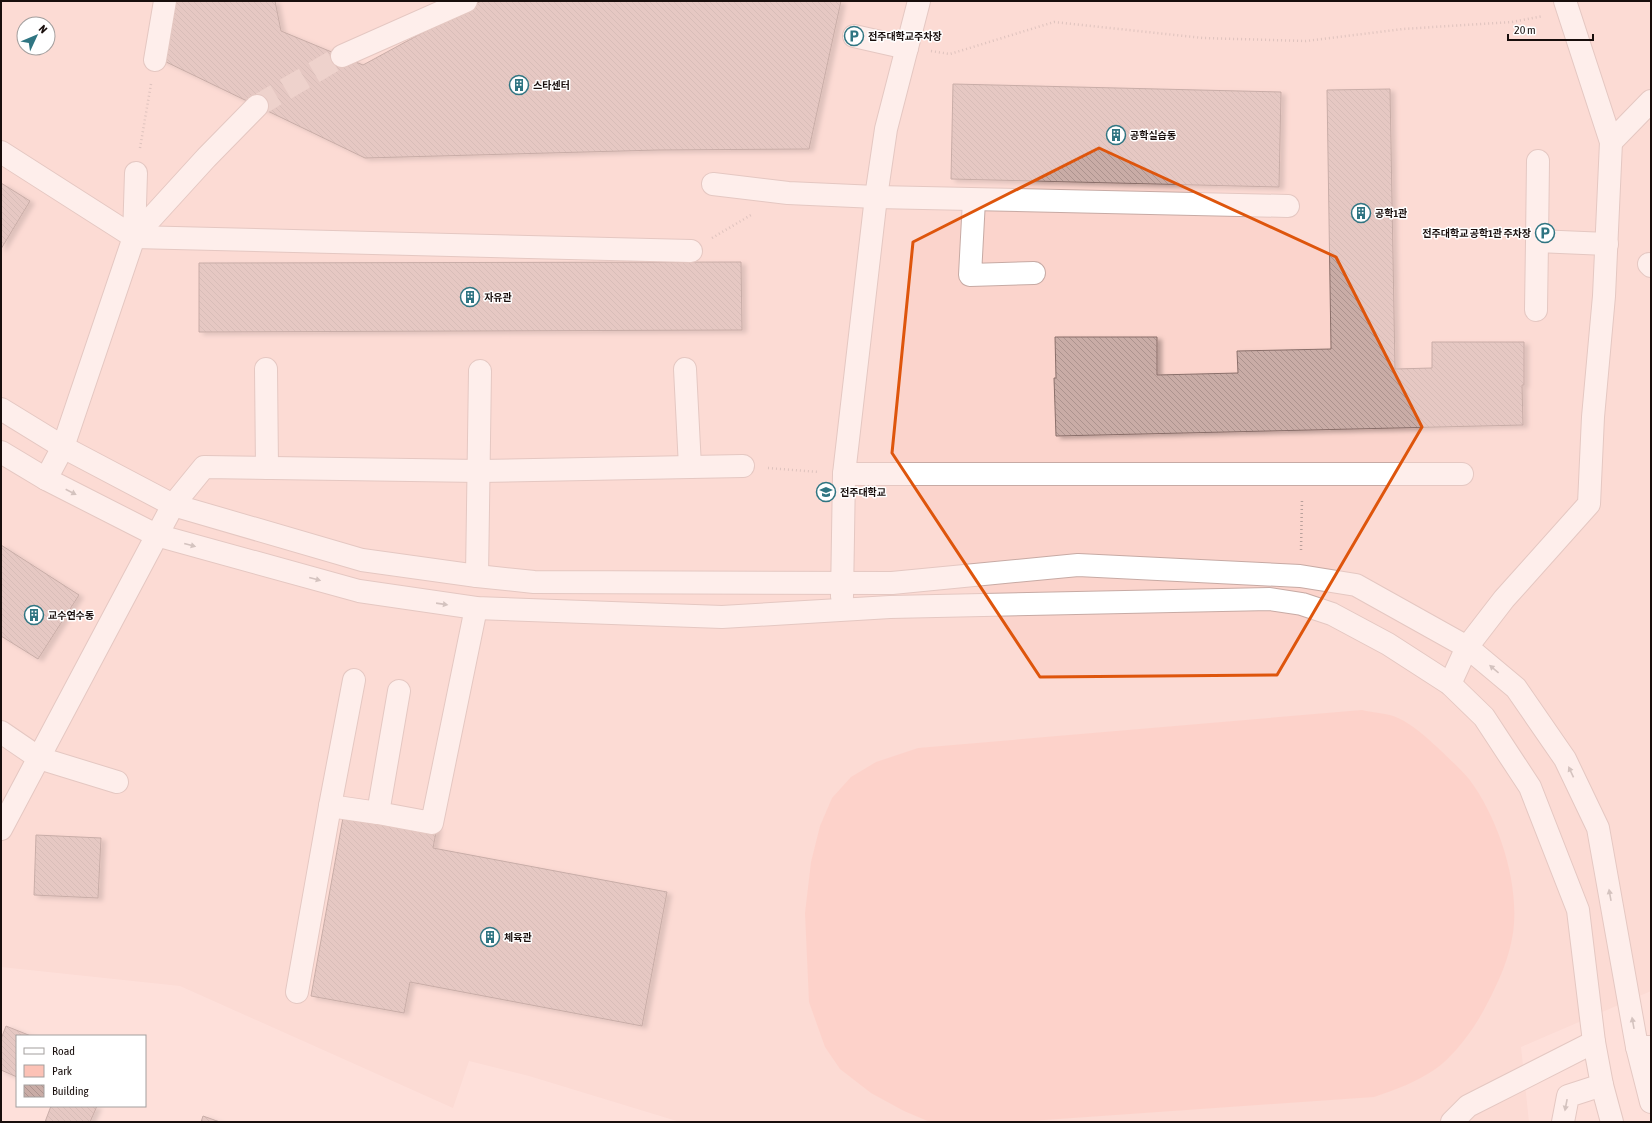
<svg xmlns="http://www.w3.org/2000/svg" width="1652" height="1123" viewBox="0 0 1652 1123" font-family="'Asap Condensed','Noto Sans KR',sans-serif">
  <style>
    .built { fill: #fbd4cc; fill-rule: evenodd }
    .green { fill: #fcc2b6 }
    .building { fill: url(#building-back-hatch); stroke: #8a6f6a; filter: url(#shadow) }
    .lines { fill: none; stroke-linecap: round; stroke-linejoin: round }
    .minor-tunnel { stroke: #dcc0bb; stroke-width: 22; stroke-dasharray: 22 11; stroke-linecap: butt }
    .minor-casing { stroke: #c7aaa4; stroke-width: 24 }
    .major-casing { stroke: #c7aaa4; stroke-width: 24 }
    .path { stroke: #b8a09b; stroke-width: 2.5; stroke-dasharray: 1 3; stroke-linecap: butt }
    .minor { stroke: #fff; stroke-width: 22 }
    .major { stroke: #fff; stroke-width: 22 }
    .oneway { fill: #a39f9e }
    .marked { fill: none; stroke: #de550c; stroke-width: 3; stroke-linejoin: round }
    .labels { text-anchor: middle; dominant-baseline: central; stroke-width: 3; stroke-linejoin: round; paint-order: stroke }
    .poi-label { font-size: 10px; font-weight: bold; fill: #180e0c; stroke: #fff; text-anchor: start }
  </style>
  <defs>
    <pattern id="building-back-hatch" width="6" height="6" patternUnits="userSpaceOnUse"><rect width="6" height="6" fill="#c9aca6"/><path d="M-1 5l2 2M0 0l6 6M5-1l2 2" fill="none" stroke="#ac938e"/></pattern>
    <filter id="shadow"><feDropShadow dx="4.5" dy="2.5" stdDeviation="2" flood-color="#0004"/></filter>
  </defs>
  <rect width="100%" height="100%" fill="#fee0da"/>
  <path class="built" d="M1,1H1651V991L1521,1047L1529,1122H680L529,1076L469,1061L453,1108L180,986L1,967ZM24,24H48V48H24Z"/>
  <path class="green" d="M1362,710C1373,713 1388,713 1398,718C1412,724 1426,737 1437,747C1447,757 1460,768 1469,779C1499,819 1520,884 1513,933C1509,959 1499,981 1487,1004C1476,1026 1455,1056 1434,1070C1416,1082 1395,1090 1374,1097L1015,1122H930L904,1111L871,1093L840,1069L825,1047L809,1002L805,913L811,862L820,826L832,798L851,777L876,762L918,748Z"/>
  <g class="building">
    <polygon points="176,1 275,1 281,31 363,65 481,1 841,1 809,149 658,150 365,158 160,59"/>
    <polygon points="953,84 1281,92 1279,187 951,179"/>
    <polygon points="1390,89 1395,369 1432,368 1432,342 1524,342 1524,385 1522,385 1523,425 1056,436 1054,378 1056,378 1055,337 1157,337 1157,375 1238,373 1237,351 1331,349 1327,90"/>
    <polygon points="1,183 30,201 1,249"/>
    <polygon points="741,262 742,330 199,332 199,263"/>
    <polygon points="1,545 79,595 38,659 1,636"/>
    <polygon points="344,812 437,827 433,848 667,892 642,1026 410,982 404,1013 311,996"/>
    <polygon points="36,835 101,838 98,898 34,895"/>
    <polygon points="6,1026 31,1036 17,1036 17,1077 1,1070 1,1039"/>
    <polygon points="51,1106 97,1106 90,1122 45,1122"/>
    <polygon points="203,1116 220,1122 201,1122"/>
  </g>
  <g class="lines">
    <polyline class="minor-tunnel" points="257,106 342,56"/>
    <g class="minor-casing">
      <g id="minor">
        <polyline points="854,36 907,48"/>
        <polyline points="342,56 466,1"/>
        <polyline points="155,60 165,1"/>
        <polyline points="1611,142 1651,101"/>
        <polyline points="1,152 134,237 691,251"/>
        <polyline points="1538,161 1537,241 1607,244"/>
        <polyline points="713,184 788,193 876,197 1288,206"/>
        <polyline points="974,200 970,275 1034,273"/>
        <polyline points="134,237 206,158 257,106"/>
        <polyline points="1649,264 1651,266"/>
        <polyline points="1536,310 1537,241"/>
        <polyline points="266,369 267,468"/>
        <polyline points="685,369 690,467"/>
        <polyline points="1,409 63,447 173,505 362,560 477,576 534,582 892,583 1078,565 1300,576 1356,585 1467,647 1516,688 1565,759 1598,828 1637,1047 1651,1102"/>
        <polyline points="1,452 46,479 156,535 359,591 476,608 722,617 890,607 1270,599 1302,604 1332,614 1388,644 1450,684 1484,717 1530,787 1578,910 1594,1042 1602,1085 1612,1122"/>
        <polyline points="844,474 1462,474"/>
        <polyline points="46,479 63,447 134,237 136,173"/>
        <polyline points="477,576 480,371"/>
        <polyline points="842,597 844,474 876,197 886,129 919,1"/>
        <polyline points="354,680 330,806 378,813"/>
        <polyline points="1450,684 1467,647 1504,599 1589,504 1593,417 1604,296 1611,142 1565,1"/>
        <polyline points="399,691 378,813 432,823 476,608"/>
        <polyline points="1,732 39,758 117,782"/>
        <polyline points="1,829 173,505 204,467 480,471 743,466"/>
        <polyline points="297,992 330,806"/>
        <polyline points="1452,1122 1468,1106 1594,1042"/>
        <polyline points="1563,1122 1568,1096 1602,1085"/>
      </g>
    </g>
    <g class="major-casing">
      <polyline id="major" points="1637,1047 1651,1047"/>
    </g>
    <g class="path">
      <polyline points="931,51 950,54 1054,22 1203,38 1306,41 1403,29 1512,22 1543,16"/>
      <polyline points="140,148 151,84"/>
      <polyline points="712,238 751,215"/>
      <polyline points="768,468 819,472"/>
      <polyline points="1301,550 1302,499"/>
    </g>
    <use href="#minor" class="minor"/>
    <use href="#major" class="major"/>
  </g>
  <defs><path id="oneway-solid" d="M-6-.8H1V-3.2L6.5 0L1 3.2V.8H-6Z"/></defs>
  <g class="oneway">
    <use href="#oneway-solid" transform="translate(71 492) rotate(27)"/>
    <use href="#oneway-solid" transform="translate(190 545) rotate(15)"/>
    <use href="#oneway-solid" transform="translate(315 579) rotate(15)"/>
    <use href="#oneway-solid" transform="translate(442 604) rotate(8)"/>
    <use href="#oneway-solid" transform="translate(1494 669) rotate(-140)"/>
    <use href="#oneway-solid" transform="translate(1571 772) rotate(-115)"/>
    <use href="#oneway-solid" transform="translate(1610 895) rotate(-100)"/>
    <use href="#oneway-solid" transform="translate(1633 1023) rotate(-100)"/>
    <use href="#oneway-solid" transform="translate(1566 1105) rotate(101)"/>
  </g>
  <path d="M0 0H1652V1123H0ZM1099,148L1336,257L1422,427L1277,675L1040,677L892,453L913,242Z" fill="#fee0da" fill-opacity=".55" fill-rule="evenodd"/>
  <path class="marked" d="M1099,148L1336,257L1422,427L1277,675L1040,677L892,453L913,242Z"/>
  <defs>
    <g id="parking-ring" transform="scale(1)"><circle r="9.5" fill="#fff" stroke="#2f7582" stroke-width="1.5"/><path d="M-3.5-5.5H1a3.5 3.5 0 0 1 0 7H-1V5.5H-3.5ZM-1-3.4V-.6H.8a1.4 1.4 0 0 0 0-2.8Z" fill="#2f7582"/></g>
    <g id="building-ring" transform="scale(1)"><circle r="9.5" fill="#fff" stroke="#2f7582" stroke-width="1.5"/><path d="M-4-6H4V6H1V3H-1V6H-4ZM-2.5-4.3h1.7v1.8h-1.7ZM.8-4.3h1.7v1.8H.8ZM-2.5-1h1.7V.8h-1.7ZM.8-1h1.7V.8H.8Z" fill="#2f7582"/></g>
    <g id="university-ring" transform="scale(1)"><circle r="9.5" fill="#fff" stroke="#2f7582" stroke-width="1.5"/><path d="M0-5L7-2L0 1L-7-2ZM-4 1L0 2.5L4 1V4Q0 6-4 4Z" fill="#2f7582"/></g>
  </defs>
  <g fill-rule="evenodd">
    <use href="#parking-ring" x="854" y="36"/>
    <use href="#building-ring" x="519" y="85"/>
    <use href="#building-ring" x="1116" y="135"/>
    <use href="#building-ring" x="1361" y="213"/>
    <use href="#parking-ring" x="1545" y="233"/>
    <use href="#building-ring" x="470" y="297"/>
    <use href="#university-ring" x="826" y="492"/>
    <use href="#building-ring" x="34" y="615"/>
    <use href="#building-ring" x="490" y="937"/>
  </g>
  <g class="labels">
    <g class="poi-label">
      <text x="868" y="36">전주대학교주차장</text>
      <text x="533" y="85">스타센터</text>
      <text x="1130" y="135">공학실습동</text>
      <text x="1375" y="213">공학1관</text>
      <text x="1531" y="233" text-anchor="end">전주대학교 공학1관 주차장</text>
      <text x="484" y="297">자유관</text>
      <text x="840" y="492">전주대학교</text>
      <text x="48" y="615">교수연수동</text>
      <text x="504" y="937">체육관</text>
    </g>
  </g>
  <rect width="1652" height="1123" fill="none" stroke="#180e0c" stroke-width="4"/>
  <rect x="16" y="1035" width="130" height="72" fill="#ffffff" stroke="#a39f9e"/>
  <rect x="24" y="1048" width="20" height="6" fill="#ffffff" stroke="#a39f9e"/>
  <text x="52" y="1055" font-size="12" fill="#180e0c">Road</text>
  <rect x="24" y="1065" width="20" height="12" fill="#fcc2b6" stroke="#a39f9e"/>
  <text x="52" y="1075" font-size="12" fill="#180e0c">Park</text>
  <rect x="24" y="1085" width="20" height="12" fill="url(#building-back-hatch)" stroke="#a39f9e"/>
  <text x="52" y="1095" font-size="12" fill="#180e0c">Building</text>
  <g transform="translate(36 36) rotate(46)"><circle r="19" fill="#ffffff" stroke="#a39f9e"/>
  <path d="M0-3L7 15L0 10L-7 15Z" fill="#2f7582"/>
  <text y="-6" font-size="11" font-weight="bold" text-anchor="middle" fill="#180e0c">N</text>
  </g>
  <path d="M1508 34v6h85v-6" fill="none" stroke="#180e0c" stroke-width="2"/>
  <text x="1514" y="34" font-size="12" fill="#180e0c" stroke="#ffffff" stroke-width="3" paint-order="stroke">20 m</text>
</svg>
